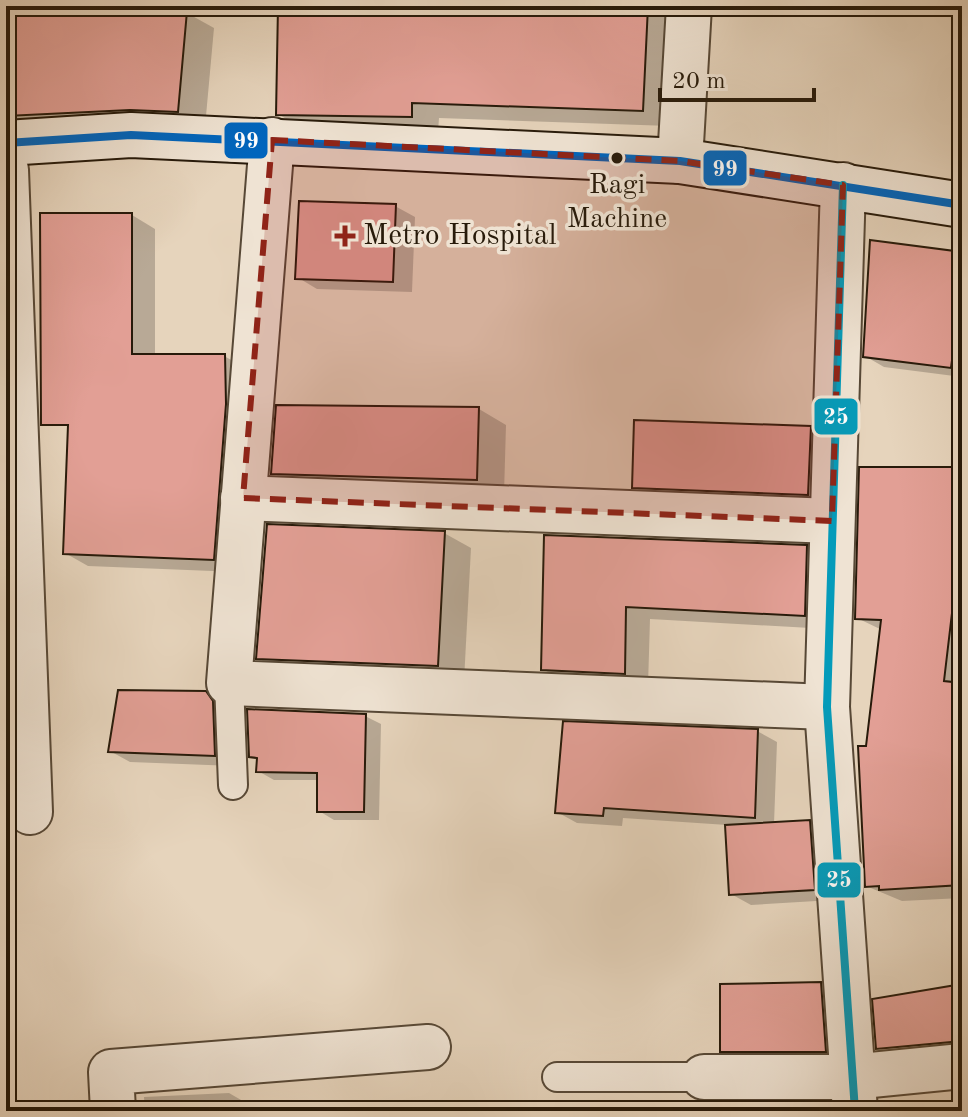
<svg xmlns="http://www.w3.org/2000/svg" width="968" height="1117" viewBox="0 0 968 1117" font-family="'Old Standard TT',serif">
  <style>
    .shadow { fill: #0003 }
    .building { fill: #e29f95; stroke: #271a0a; stroke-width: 2 }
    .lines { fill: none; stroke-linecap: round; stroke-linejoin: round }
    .lane-casing { stroke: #574836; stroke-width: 32 }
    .street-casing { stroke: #574836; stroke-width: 48 }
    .secondary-casing { stroke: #271a0a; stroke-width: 48 }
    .lane { stroke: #efe3d3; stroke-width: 28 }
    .street { stroke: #efe3d3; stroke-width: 44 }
    .secondary { stroke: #efe3d3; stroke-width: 44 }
    .bus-1-casing { stroke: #efe3d3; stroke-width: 14 }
    .bus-2-casing { stroke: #efe3d3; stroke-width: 14 }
    .bus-1 { stroke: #0065bd; stroke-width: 8 }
    .bus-2 { stroke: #049bba; stroke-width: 8 }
    .marked { fill: #8f2418; fill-opacity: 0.2; stroke: #8f2418; stroke-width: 6; stroke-dasharray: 16 10; stroke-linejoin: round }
    .bus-dot { fill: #271a0a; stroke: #efe3d3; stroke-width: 3 }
    .poi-dot { fill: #8f2418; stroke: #efe3d3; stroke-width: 3 }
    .labels { text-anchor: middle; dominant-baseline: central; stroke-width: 7; stroke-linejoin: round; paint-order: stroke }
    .bus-label { font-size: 28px; fill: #271a0a; stroke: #efe3d3 }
    .poi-label { font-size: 30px; fill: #271a0a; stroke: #efe3d3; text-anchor: start }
    .line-badge { stroke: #efe3d3; stroke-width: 3 }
    .badge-label { font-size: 22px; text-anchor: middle; font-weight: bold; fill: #fff }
  </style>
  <rect width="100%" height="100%" fill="#e6d4bc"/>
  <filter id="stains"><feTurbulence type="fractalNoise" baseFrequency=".0025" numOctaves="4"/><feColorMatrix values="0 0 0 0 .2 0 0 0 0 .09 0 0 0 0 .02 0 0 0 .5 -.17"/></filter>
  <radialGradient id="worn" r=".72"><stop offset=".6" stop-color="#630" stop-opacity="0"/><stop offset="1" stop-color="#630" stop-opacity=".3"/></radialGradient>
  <g class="shadow">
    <polygon points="280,6 675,6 670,126 439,118 438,132 305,130 278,114"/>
    <polygon points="6,11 187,13 214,28 205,127 6,130"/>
    <polygon points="395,206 415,217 412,292 317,289 297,277"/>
    <polygon points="132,215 155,229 155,356 224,356 248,369 237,572 88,566 65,553"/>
    <polygon points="962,254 962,377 884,367 865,356"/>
    <polygon points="479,409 506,425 504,494 300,489 273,473"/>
    <polygon points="810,428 837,444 835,509 661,503 634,487"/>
    <polygon points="960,469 962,898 902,901 866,886 868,748 882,630 857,618"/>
    <polygon points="444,533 471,548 464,681 285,674 258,658"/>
    <polygon points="546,537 806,547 830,561 828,629 650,619 648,686 566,683 543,669"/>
    <polygon points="6,649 9,651 14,860 6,860"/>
    <polygon points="205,693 225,704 234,766 130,762 110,751"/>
    <polygon points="365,716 381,724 379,820 334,820 319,811 319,780 274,780 258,771 259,761 251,756"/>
    <polygon points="757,731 777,742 774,824 809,822 829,833 833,900 751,905 731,894 727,825 623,818 622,826 577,823 557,812"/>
    <polygon points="820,984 840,996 845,1062 742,1062 722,1051"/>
    <polygon points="962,986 962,1053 897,1059 878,1048"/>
    <polygon points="229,1093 248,1104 248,1111 145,1111 144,1097"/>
  </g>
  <g class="building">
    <polygon points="278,6 648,6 643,111 412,103 412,117 276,115"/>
    <polygon points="6,9 187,11 178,112 130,110 6,116"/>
    <polygon points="299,201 396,204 393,282 295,279"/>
    <polygon points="40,213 132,213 132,354 225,354 226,404 214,560 63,554 68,425 41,425"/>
    <polygon points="870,240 962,252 962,284 951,368 863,357"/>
    <polygon points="276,405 479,407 477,480 271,474"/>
    <polygon points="634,420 811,426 808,495 632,488"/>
    <polygon points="859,467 961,467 960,545 944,681 962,683 962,885 879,890 879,886 865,887 858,746 866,746 881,620 855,619"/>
    <polygon points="267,524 445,531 438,666 256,659"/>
    <polygon points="544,535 807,545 805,616 626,607 625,674 541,670"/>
    <polygon points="118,690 206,691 213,701 215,756 108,752"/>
    <polygon points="247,709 366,714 364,812 317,812 317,773 256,772 257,758 249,757"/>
    <polygon points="563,721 758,729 755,818 604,808 603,816 555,813"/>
    <polygon points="810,820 815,890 729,895 725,825"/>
    <polygon points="821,982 826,1052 720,1052 720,984"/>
    <polygon points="962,984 962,1041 876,1049 872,999"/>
  </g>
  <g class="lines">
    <g class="lane-casing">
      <g id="lane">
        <polyline points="229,683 233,785"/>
        <polyline points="557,1077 704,1077"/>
      </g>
    </g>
    <g class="street-casing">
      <g id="street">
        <polyline points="272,140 229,683 827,707"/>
        <polyline points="680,161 689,6"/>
        <polyline points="6,170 30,812"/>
        <polyline points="843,185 827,707 855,1111"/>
        <polyline points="243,498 832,521"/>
        <polyline points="704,1077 851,1077 962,1066"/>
        <polyline points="113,1111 111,1072 428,1047"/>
      </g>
    </g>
    <g class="secondary-casing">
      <polyline id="secondary" points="6,143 131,135 680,161 962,205"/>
    </g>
    <use href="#lane" class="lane"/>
    <use href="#street" class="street"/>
    <use href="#secondary" class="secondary"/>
    <g class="bus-1-casing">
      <polyline id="bus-1" points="6,143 131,135 680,161 962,205"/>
    </g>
    <g class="bus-2-casing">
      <polyline id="bus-2" points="843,185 827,707 855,1111"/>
    </g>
    <use href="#bus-1" class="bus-1"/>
    <use href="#bus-2" class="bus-2"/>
  </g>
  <path class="marked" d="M272,140L680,161L843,185L832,521L243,498Z"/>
  <circle class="bus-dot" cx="617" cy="158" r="7"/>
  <path class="poi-dot" d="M341 224h8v8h8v8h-8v8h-8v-8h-8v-8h8z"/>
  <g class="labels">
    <g class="bus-label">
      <text x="617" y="186">Ragi<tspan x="617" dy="34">Machine</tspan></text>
    </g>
    <g class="poi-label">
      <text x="363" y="236">Metro Hospital</text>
    </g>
  </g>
  <g class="line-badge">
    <rect x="223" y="121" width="46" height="39" rx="8" fill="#0065bd"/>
    <rect x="702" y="149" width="46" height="38" rx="8" fill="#0065bd"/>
    <rect x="813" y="397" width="46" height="39" rx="8" fill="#049bba"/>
    <rect x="816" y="861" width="46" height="38" rx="8" fill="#049bba"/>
  </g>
  <g class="badge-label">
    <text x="246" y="148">99</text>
    <text x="725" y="176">99</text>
    <text x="836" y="424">25</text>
    <text x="839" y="887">25</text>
  </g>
  <rect width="968" height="1117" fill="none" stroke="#e6d4bc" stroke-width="32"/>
  <rect x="8" y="8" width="952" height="1101" fill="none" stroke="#271a0a" stroke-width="4"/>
  <rect x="16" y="16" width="936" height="1085" fill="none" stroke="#271a0a" stroke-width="2"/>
  <path d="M660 88v12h154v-12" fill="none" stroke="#271a0a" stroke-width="4"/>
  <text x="672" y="88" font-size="24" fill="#271a0a" stroke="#efe3d3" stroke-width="6" paint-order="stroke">20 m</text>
  <rect width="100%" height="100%" filter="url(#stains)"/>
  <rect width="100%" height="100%" fill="url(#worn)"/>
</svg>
